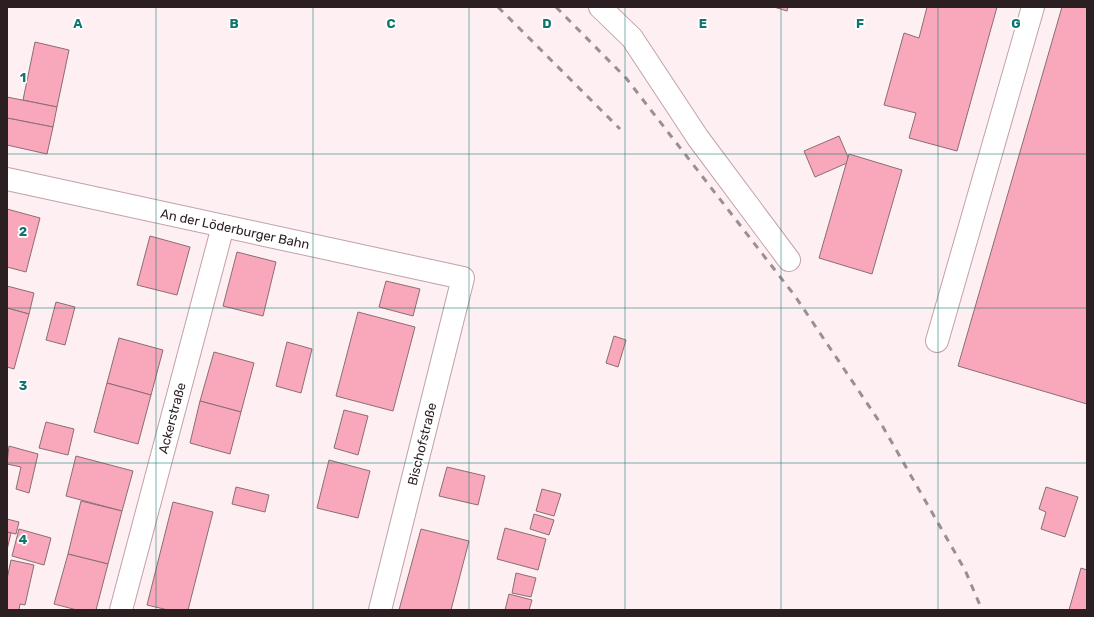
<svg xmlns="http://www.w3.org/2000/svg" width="1094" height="617" viewBox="0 0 1094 617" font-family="Rubik,sans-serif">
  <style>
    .building { fill: #f9a8bb; stroke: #8b6d73 }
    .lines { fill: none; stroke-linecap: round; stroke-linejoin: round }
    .minor-casing { stroke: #c2a1a8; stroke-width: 24 }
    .minor { stroke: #fff; stroke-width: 22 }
    .rail { stroke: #9c8e91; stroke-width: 3; stroke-dasharray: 7 7; stroke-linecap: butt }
    .grid { fill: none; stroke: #0f766e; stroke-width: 1; stroke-opacity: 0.55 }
    .labels { text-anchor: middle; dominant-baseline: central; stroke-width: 3.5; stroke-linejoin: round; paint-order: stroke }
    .street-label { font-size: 13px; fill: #2b1f21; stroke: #fff }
    .grid-label { font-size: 13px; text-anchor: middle; font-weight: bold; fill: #0f766e; stroke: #fff; stroke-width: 3.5; stroke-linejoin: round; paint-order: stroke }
  </style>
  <rect width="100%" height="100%" fill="#feeff2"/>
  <g class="building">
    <polygon points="774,7 788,7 787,11"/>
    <polygon points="927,7 997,7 957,151 909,138 916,113 884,105 904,33 919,38"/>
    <polygon points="1062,7 1087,7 1087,404 958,366"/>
    <polygon points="35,42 69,50 57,107 23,100"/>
    <polygon points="7,97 57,107 53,127 7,118"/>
    <polygon points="7,118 53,127 47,154 7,145"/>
    <polygon points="839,136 848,157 847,163 815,177 804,151"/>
    <polygon points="849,154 902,170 872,274 819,258"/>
    <polygon points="7,209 40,218 26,272 7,267"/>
    <polygon points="150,236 190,247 177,295 137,285"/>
    <polygon points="237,252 276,262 263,316 223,306"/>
    <polygon points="386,281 420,289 413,316 379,307"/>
    <polygon points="7,286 34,293 29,314 7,308"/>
    <polygon points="56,302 75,307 65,345 46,340"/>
    <polygon points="7,308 29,314 14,369 7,367"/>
    <polygon points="358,312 415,327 393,411 336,396"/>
    <polygon points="614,336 626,340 618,367 606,363"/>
    <polygon points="119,338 163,350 151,395 107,383"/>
    <polygon points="287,342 312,349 301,393 276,386"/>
    <polygon points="214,352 254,363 241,412 200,401"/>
    <polygon points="107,383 151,395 138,444 94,432"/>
    <polygon points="200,401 241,412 230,454 190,443"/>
    <polygon points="344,410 368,416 358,455 334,448"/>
    <polygon points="46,422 74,429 68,455 39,448"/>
    <polygon points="9,446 38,454 29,493 16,489 21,467 7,464"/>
    <polygon points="76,456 133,471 122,511 66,496"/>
    <polygon points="329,460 370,471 358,518 317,508"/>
    <polygon points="447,467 485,476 478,505 439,496"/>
    <polygon points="236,487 269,495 265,512 232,504"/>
    <polygon points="1046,487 1078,497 1065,537 1041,529 1046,512 1039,509"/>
    <polygon points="542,489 561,494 554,516 536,511"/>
    <polygon points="81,501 122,511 108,564 68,554"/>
    <polygon points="173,502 213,512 188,610 168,610 147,605"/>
    <polygon points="534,514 554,520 549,535 530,529"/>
    <polygon points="7,519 19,522 16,534 7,532"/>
    <polygon points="505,528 546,539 538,570 497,559"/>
    <polygon points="19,529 51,538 44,565 12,556"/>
    <polygon points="421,529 469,541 451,610 399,610"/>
    <polygon points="7,532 11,533 7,550"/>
    <polygon points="68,554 108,564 96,610 77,610 54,604"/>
    <polygon points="11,560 34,565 25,605 20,604 19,610 7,610 7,579"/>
    <polygon points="1081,568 1087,570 1087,610 1069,610"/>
    <polygon points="516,573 536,578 531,597 512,593"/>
    <polygon points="509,594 532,600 529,610 505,610"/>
  </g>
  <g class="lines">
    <g class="minor-casing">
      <g id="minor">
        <polyline points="600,7 632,38 698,138 789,260"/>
        <polyline points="7,179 463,278 380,610"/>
        <polyline points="937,341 1033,7"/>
        <polyline points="121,610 223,226"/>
      </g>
    </g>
    <use href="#minor" class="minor"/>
    <g class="rail">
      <polyline points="498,7 620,129"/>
      <polyline points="556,7 626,78 795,296 883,427 965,570 982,610"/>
    </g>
  </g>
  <path class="grid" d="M156,7V610M313,7V610M469,7V610M625,7V610M781,7V610M938,7V610M7,154H1087M7,308H1087M7,463H1087"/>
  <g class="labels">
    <g class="street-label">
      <text transform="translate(235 229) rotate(12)">An der Löderburger Bahn</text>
      <text transform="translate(172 418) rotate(-75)">Ackerstraße</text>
      <text transform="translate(422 444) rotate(-76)">Bischofstraße</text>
    </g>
  </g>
  <g class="grid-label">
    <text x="78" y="28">A</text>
    <text x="234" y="28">B</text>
    <text x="391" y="28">C</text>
    <text x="547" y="28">D</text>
    <text x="703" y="28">E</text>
    <text x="860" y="28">F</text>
    <text x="1016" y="28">G</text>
    <text x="23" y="82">1</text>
    <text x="23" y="236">2</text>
    <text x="23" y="390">3</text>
    <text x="23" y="544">4</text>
  </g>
  <rect width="1094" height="617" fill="none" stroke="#2b1f21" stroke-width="16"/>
</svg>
